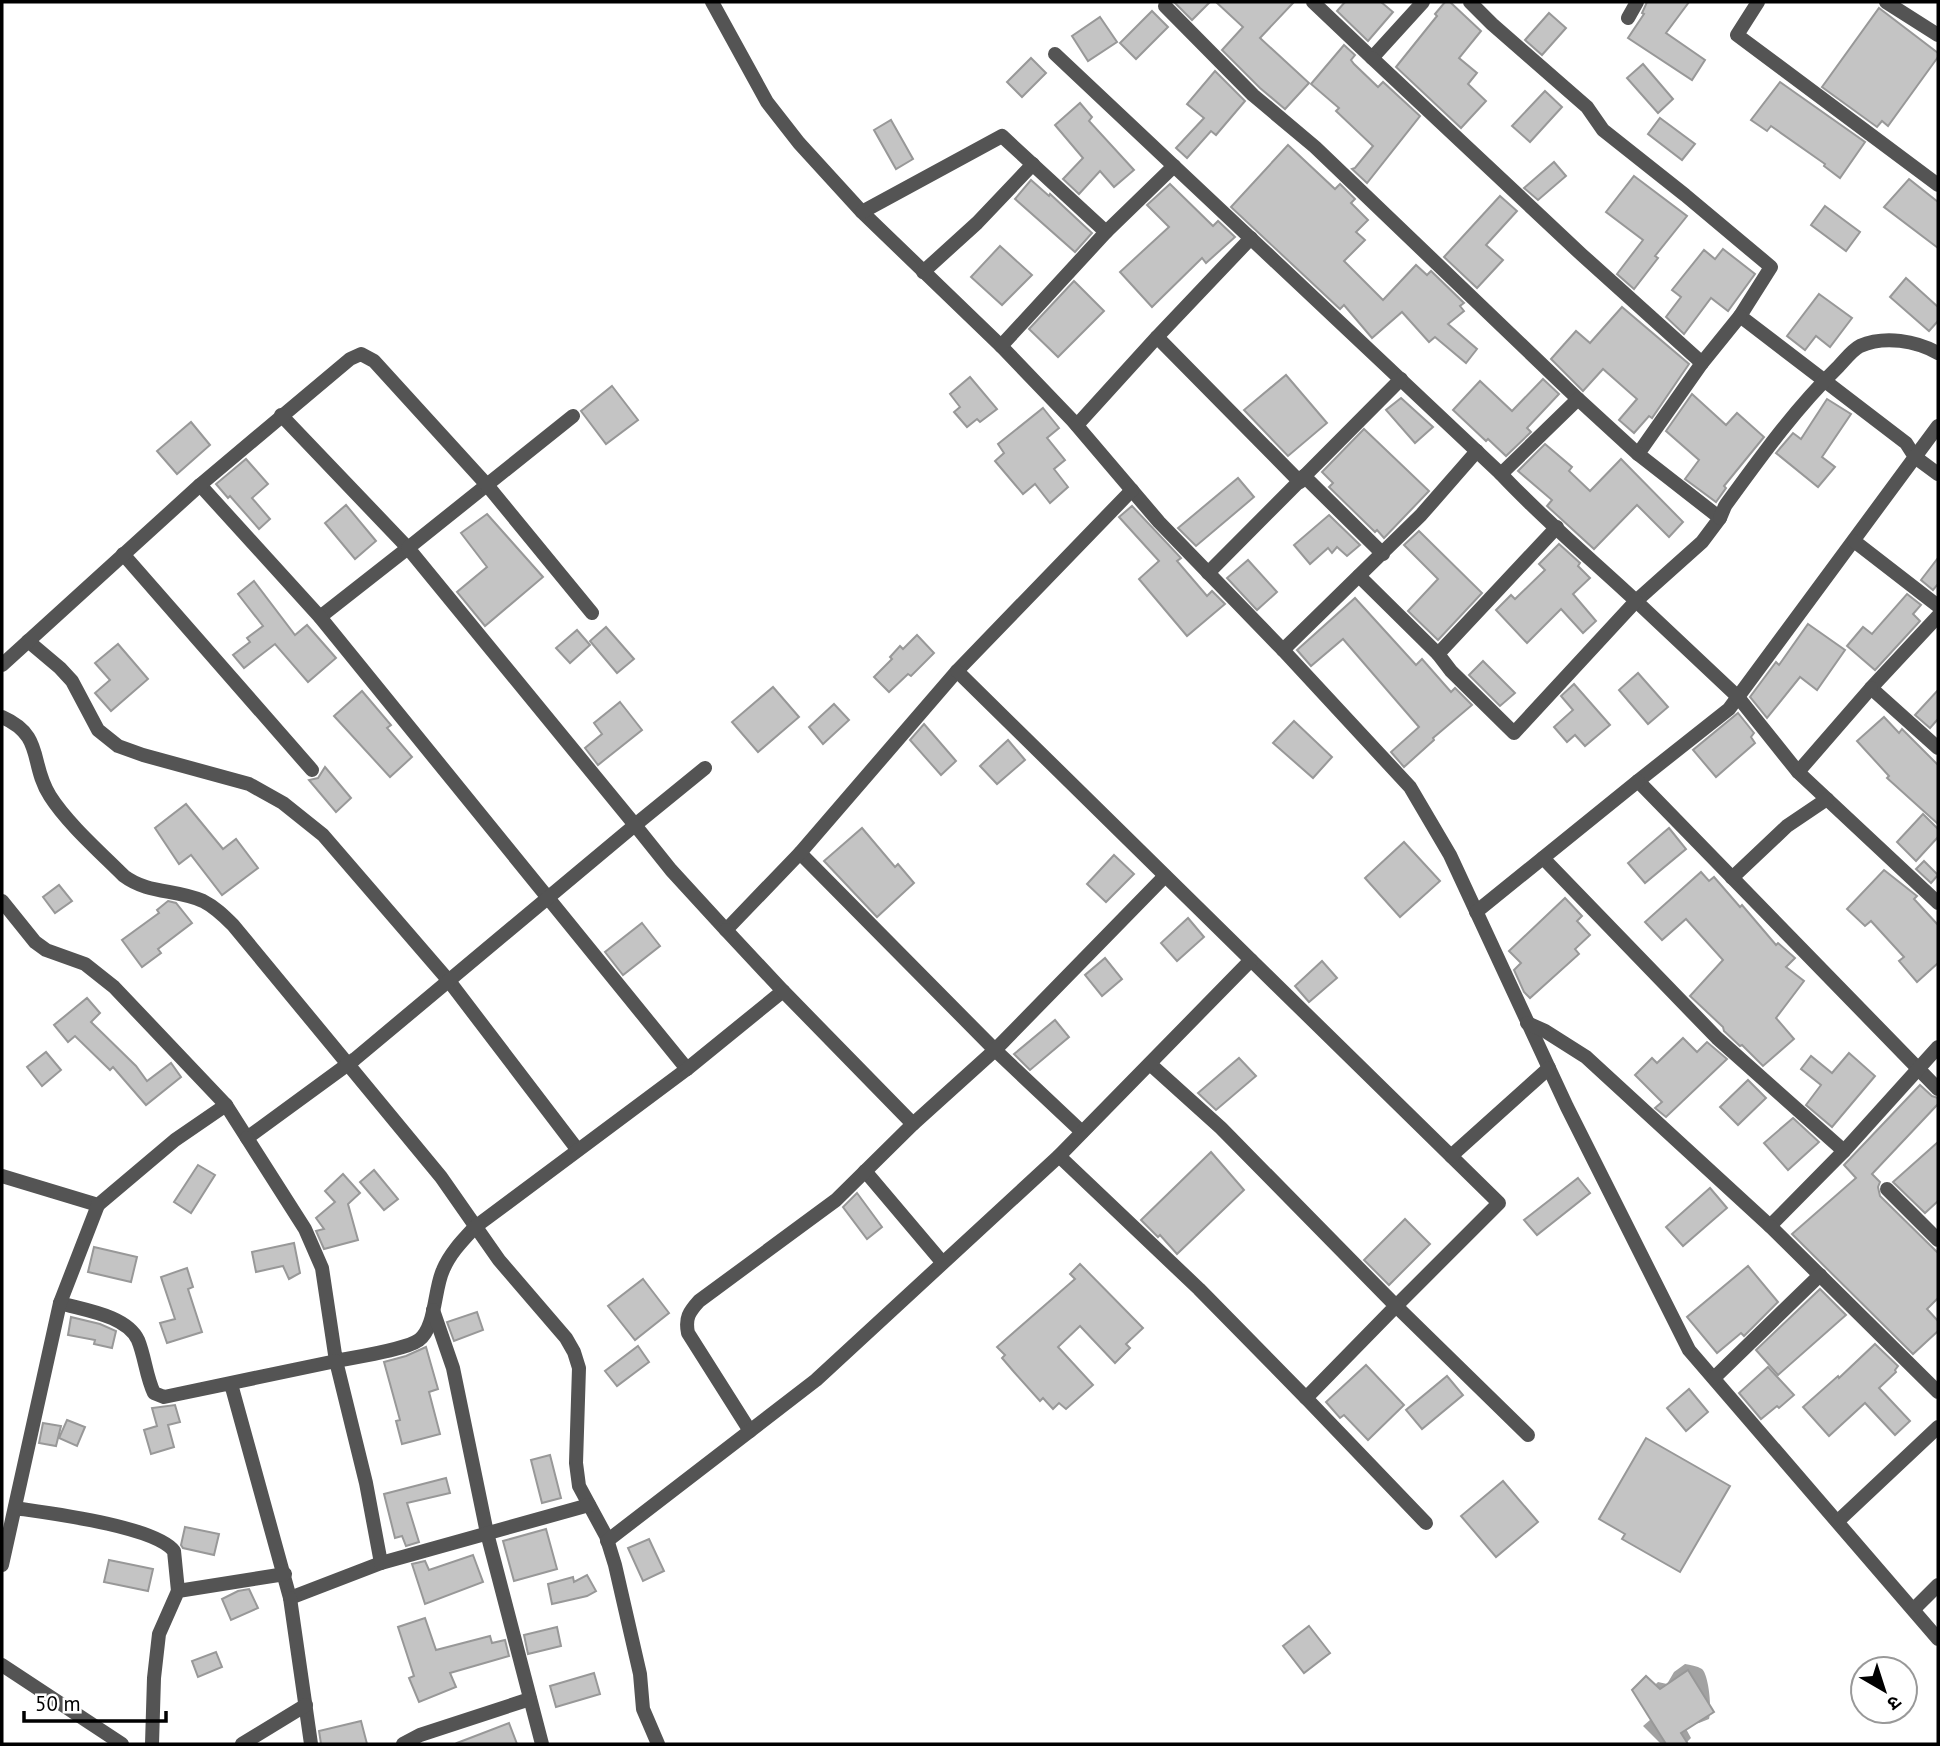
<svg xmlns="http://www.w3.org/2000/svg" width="1940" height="1746" viewBox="0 0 1940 1746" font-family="'PT Sans','Noto Sans Devanagari',sans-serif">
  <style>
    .water { fill: #a2a2a2 }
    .building { fill: #c4c4c4; stroke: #989898; stroke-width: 2 }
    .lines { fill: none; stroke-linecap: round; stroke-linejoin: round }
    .minor { stroke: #545454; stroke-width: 14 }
  </style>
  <rect width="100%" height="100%" fill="#fff"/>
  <path class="water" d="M1685,1664C1690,1665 1697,1666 1702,1669C1709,1675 1712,1711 1709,1719L1699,1723L1684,1725L1691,1738L1685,1744H1670L1667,1742L1661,1744L1643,1726L1650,1720L1651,1714L1641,1698L1658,1682L1667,1684L1674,1672Z"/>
  <g class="building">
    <polygon points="1174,2 1210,2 1192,20"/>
    <polygon points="1216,2 1294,2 1260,38 1309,83 1285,109 1260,88 1222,50 1243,27"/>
    <polygon points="1345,2 1381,2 1393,12 1368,41 1337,11"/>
    <polygon points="1445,2 1450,2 1481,31 1459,58 1477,73 1468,84 1486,101 1461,128 1396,67 1437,16 1435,14"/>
    <polygon points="1647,2 1689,2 1666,33 1705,60 1692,80 1628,38 1644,14 1642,13"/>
    <polygon points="1879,8 1938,53 1938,57 1888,126 1882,121 1877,127 1822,87"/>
    <polygon points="1152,11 1168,27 1136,59 1120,43"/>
    <polygon points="1549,13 1566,28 1542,55 1525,40"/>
    <polygon points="1100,17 1117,42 1088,61 1072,36"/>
    <polygon points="1344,45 1355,55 1351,60 1354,64 1378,87 1383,82 1420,116 1367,183 1352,169 1355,168 1373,146 1336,111 1339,108 1311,84"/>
    <polygon points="1031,58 1046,73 1022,97 1007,82"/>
    <polygon points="1643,64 1673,99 1658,113 1627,78"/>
    <polygon points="1215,71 1245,101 1216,135 1211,131 1187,158 1176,148 1204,118 1187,104"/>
    <polygon points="1780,82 1865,142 1840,178 1824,166 1825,164 1771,126 1767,131 1751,120"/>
    <polygon points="1545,91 1562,107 1530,142 1512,126"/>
    <polygon points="1080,103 1092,117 1089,121 1134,170 1114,187 1100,171 1079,194 1063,179 1083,158 1055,125"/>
    <polygon points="1660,118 1695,144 1682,160 1648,134"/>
    <polygon points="891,120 913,159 896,169 874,130"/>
    <polygon points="1288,145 1335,189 1340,184 1355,199 1351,203 1368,220 1356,232 1365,240 1344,261 1383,300 1416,265 1427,275 1431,271 1464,303 1460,306 1464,311 1448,324 1477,349 1466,363 1435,337 1429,342 1402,312 1372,338 1344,305 1340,309 1231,207"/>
    <polygon points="1554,162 1566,176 1538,200 1524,188"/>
    <polygon points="1634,176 1687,216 1655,256 1658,258 1634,289 1617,274 1643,240 1606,212"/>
    <polygon points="1909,179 1938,202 1938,248 1884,207"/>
    <polygon points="1031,180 1049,196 1050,194 1092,233 1075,252 1015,199"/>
    <polygon points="1170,184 1213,226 1218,221 1235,237 1206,263 1202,258 1152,307 1120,272 1169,227 1147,205"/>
    <polygon points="1500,196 1517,211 1486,245 1503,260 1477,288 1444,257"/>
    <polygon points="1825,206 1860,232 1846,251 1811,225"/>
    <polygon points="1000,246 1032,275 1002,305 971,277"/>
    <polygon points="1723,249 1755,274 1728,311 1711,298 1684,334 1666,317 1681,297 1672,290 1704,250 1715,259"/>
    <polygon points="1906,278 1938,307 1938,321 1929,331 1890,297"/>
    <polygon points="1074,281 1104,311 1058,357 1029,329"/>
    <polygon points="1819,294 1852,318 1830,347 1816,336 1805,350 1787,336"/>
    <polygon points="1622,307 1689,364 1652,418 1649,416 1634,433 1619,420 1637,399 1603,369 1583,391 1551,359 1576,331 1590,343"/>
    <polygon points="1286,375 1327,423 1288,456 1244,410"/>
    <polygon points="970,377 997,409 980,422 977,419 967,427 954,412 960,407 950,394"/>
    <polygon points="1543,379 1559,394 1527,428 1531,432 1506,456 1488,439 1486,441 1453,410 1480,381 1512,411"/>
    <polygon points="612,386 638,420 606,444 581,411"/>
    <polygon points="1692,394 1726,425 1737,413 1764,437 1724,486 1726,488 1716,502 1685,479 1699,460 1666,431"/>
    <polygon points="1401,398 1433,427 1415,443 1386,410"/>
    <polygon points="1827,399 1851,414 1822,457 1835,467 1818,487 1776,453 1793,433 1801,439"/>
    <polygon points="1043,408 1059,428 1047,438 1065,460 1054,469 1068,487 1050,503 1035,484 1023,494 995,461 1004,453 998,444"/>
    <polygon points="191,422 210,445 177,474 157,451"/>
    <polygon points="1364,429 1429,491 1384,538 1377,530 1375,532 1329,487 1333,483 1322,472"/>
    <polygon points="1545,444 1572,467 1569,471 1590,491 1621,459 1683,522 1669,537 1637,505 1594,549 1547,506 1552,500 1518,471"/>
    <polygon points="246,459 268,484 252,498 270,519 259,529 230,496 228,498 216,484"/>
    <polygon points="1238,478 1254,497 1196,546 1178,528"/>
    <polygon points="346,505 376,541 355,559 325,523"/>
    <polygon points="1132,506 1181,558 1177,561 1207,596 1212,591 1225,604 1187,636 1139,579 1159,561 1119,517"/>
    <polygon points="487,514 543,577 485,626 457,592 487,567 461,533"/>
    <polygon points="1329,515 1360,545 1347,556 1337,547 1332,553 1328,548 1310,564 1294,545"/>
    <polygon points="1419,531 1482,593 1438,640 1408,611 1438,579 1404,545"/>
    <polygon points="1559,544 1580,563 1578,566 1590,578 1573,594 1596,621 1583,633 1561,609 1527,643 1496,610 1511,595 1515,599 1545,570 1539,564"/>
    <polygon points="1938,558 1938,584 1933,590 1921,580"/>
    <polygon points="1248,560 1277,592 1257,610 1227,578"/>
    <polygon points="254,581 295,635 307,625 336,658 308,682 275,644 244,668 233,655 250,642 247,638 263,626 238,594"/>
    <polygon points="1907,594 1921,605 1913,614 1920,621 1875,670 1847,646 1863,627 1872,634"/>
    <polygon points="1355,598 1416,665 1422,659 1451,692 1455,688 1472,705 1433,738 1434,740 1404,767 1391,752 1419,727 1343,639 1311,666 1297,650"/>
    <polygon points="1808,624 1845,650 1817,690 1800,677 1767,718 1750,697 1776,662 1779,665"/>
    <polygon points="606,627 634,659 617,673 590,641"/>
    <polygon points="577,630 590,645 570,663 556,648"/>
    <polygon points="917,635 934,653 911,676 908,674 889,692 874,677 892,659 890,657 900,646 903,649"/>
    <polygon points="118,644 148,679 111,711 95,693 110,680 95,663"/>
    <polygon points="1483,661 1515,693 1500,706 1469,675"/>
    <polygon points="1638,673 1668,707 1648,724 1619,690"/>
    <polygon points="1574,684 1610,725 1585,746 1575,735 1567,742 1554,727 1573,710 1561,696"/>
    <polygon points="773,687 799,717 758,752 732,722"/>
    <polygon points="1938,690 1938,719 1930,728 1915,715"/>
    <polygon points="362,691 391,725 387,728 412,757 390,777 334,716"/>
    <polygon points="620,702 642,730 598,765 585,748 602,734 594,723"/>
    <polygon points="834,704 849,720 823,744 809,727"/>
    <polygon points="1738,713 1754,733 1751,737 1755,743 1716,777 1693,750"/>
    <polygon points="1884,717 1899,733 1902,729 1938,765 1938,824 1887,778 1889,776 1857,741"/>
    <polygon points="1294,721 1332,757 1313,778 1273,743"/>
    <polygon points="924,724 956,761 941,775 910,740"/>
    <polygon points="1008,740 1025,760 997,784 980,766"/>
    <polygon points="325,767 351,798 336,812 309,780 318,778"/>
    <polygon points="186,804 223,849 236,839 258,868 222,895 191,855 179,864 155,828"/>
    <polygon points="1923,814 1938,829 1938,837 1916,861 1897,842"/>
    <polygon points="862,828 895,867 898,864 914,883 877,917 824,861"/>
    <polygon points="1669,828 1686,849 1645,883 1628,863"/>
    <polygon points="1404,842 1440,881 1400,917 1365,878"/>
    <polygon points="1114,855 1134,874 1106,902 1087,884"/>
    <polygon points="1924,861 1938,875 1931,883 1916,869"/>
    <polygon points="1884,870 1917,896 1914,899 1938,925 1938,963 1917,982 1899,961 1904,957 1871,921 1865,926 1847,909"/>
    <polygon points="1701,872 1709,881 1714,877 1740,907 1742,905 1776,945 1778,943 1795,958 1786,967 1804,981 1776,1018 1794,1039 1763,1066 1742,1045 1740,1046 1724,1031 1723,1027 1690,996 1723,960 1686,919 1662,940 1645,922"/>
    <polygon points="59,885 72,901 55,913 43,897"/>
    <polygon points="1565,898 1582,916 1577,921 1590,935 1575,949 1579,954 1530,998 1524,992 1514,970 1521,963 1509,951"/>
    <polygon points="168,901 176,903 192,923 158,949 161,953 142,967 122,940 159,913 157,910"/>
    <polygon points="1188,918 1204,937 1177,961 1161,943"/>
    <polygon points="642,923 660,946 623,975 605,952"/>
    <polygon points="1105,958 1122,979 1102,996 1085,975"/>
    <polygon points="1322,961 1337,978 1309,1002 1295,986"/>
    <polygon points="87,998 100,1013 91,1022 136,1066 147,1081 171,1063 181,1077 146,1105 113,1067 110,1070 75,1036 68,1042 54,1025"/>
    <polygon points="1055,1020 1069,1037 1030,1070 1014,1054"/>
    <polygon points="1683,1038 1697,1052 1707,1042 1727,1059 1666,1117 1655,1108 1662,1102 1635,1075 1652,1058 1657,1063"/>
    <polygon points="46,1052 61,1070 42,1086 27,1067"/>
    <polygon points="1849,1053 1875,1076 1832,1127 1806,1105 1821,1085 1801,1069 1811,1056 1832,1073"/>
    <polygon points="1239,1058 1256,1076 1216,1110 1198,1093"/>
    <polygon points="1748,1080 1766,1098 1738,1125 1720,1107"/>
    <polygon points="1920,1085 1932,1096 1938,1098 1938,1104 1872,1174 1880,1182 1878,1187 1880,1196 1938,1253 1938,1298 1927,1309 1938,1321 1938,1331 1913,1354 1792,1234 1856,1178 1844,1165"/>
    <polygon points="1793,1118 1819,1142 1788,1170 1764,1143"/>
    <polygon points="1938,1142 1938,1201 1925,1213 1893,1182"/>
    <polygon points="1211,1152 1244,1190 1177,1254 1160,1235 1158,1237 1141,1220"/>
    <polygon points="198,1165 215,1175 191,1213 174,1202"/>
    <polygon points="374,1170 398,1199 384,1210 360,1182"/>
    <polygon points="343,1174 360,1193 348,1204 358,1240 324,1249 316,1231 324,1229 316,1218 335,1202 325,1191"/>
    <polygon points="1578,1178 1590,1193 1537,1235 1524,1220"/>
    <polygon points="1710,1188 1727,1208 1683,1246 1666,1227"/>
    <polygon points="857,1193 882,1227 867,1239 843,1207"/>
    <polygon points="1405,1219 1430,1244 1389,1285 1364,1260"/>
    <polygon points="294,1243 300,1273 289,1279 283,1266 256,1272 252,1252"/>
    <polygon points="94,1247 137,1257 131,1282 88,1272"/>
    <polygon points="1080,1264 1143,1328 1126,1344 1130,1348 1115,1363 1080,1326 1058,1347 1093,1385 1066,1409 1059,1403 1053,1409 1043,1398 1040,1401 1014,1372 1002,1358 1005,1355 997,1347 1075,1279 1070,1274"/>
    <polygon points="1748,1266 1778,1302 1744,1336 1741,1333 1717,1353 1687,1317"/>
    <polygon points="187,1268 193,1287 188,1289 202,1332 167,1343 160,1323 175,1319 161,1277"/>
    <polygon points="643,1279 669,1313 635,1340 608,1306"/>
    <polygon points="1820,1289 1846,1315 1778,1375 1756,1350"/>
    <polygon points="477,1312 483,1330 454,1341 447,1322"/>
    <polygon points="71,1317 100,1324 116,1331 112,1348 94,1344 95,1340 68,1335"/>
    <polygon points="1875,1344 1898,1366 1895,1370 1896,1372 1879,1388 1910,1421 1895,1435 1865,1403 1829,1436 1803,1407 1838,1376 1839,1378"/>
    <polygon points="638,1346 649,1362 617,1386 605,1371"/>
    <polygon points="426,1347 438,1389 429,1392 440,1434 402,1444 396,1421 400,1420 384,1362 406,1356"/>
    <polygon points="1366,1365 1404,1405 1368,1440 1344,1415 1340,1418 1326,1402"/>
    <polygon points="1768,1367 1794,1395 1779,1408 1777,1406 1761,1419 1739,1393"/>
    <polygon points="1447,1376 1463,1395 1422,1429 1406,1410"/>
    <polygon points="1689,1389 1708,1412 1686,1431 1667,1408"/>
    <polygon points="175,1405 180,1422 168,1425 174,1447 151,1454 144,1430 157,1426 152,1408"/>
    <polygon points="67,1420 85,1427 77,1446 59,1438"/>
    <polygon points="43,1423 61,1426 56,1446 39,1443"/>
    <polygon points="1646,1438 1730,1486 1680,1572 1622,1539 1625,1534 1599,1519"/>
    <polygon points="550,1455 561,1498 542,1503 531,1460"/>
    <polygon points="446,1478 450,1493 407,1503 419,1542 406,1546 402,1536 395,1538 384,1494"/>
    <polygon points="1503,1481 1538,1522 1496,1557 1461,1516"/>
    <polygon points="185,1527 219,1534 214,1555 183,1548 181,1545"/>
    <polygon points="546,1529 557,1569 514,1581 503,1541"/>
    <polygon points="649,1539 664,1571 643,1581 628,1548"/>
    <polygon points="473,1555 483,1582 425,1604 412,1564 425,1561 429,1570"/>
    <polygon points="109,1560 153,1569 148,1591 104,1582"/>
    <polygon points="587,1575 596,1591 587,1596 552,1604 548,1584 573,1577 574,1582"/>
    <polygon points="249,1589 258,1608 231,1620 222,1599 238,1591"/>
    <polygon points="425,1618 436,1650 490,1636 492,1643 505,1640 509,1656 450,1673 456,1687 419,1702 409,1678 414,1676 398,1627"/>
    <polygon points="1309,1626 1330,1653 1304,1673 1283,1646"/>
    <polygon points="557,1627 561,1646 528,1654 524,1635"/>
    <polygon points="216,1652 222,1667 198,1677 192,1661"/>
    <polygon points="1688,1670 1714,1712 1681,1733 1688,1744 1666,1744 1632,1690 1646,1676 1660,1689"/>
    <polygon points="594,1673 600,1694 556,1707 550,1686"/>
    <polygon points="361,1721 367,1744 321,1744 319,1731"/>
    <polygon points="509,1723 517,1744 458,1744 457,1743"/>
  </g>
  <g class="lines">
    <g class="minor">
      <polyline points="712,2 767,102 799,143 862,212 1001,346 1073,421 1159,522 1283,650 1410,787 1450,855 1567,1107 1689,1350 1938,1639"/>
      <polyline points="1313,2 1372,58 1423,2"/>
      <polyline points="1470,2 1492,24 1587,107 1603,130 1685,195 1771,267 1740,316 1906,443 1915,457 1729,709 1638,781 1938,1089"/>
      <polyline points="1758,2 1737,35 1938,185"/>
      <polyline points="1886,2 1938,35"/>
      <polyline points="1165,6 1253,95 1315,147 1578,399"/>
      <polyline points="1628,18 1637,2"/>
      <polyline points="1055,54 1501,474"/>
      <polyline points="1372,58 1582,255 1702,363 1740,316"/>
      <polyline points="862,212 1002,136 1106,232 1174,166"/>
      <polyline points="923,272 977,223 1033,164"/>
      <polyline points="1157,337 1251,238"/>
      <polyline points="1001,346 1106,232"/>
      <polyline points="1702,363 1638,454 1720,518 1702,542 1636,601 1738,697 1798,772 1938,903"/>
      <polyline points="281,415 408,548 320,617"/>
      <polyline points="573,416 408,548 635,825 705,768"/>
      <polyline points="1077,425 1157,337 1300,482"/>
      <polyline points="1938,426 1915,457 1938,474"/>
      <polyline points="1304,476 1383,554"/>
      <polyline points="200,485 320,617 687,1069"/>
      <path d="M1720,518L1725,506C1760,458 1794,410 1837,368C1844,361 1852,350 1860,346C1885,335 1916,341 1938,353"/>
      <polyline points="1854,541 1938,606"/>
      <polyline points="123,554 312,770"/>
      <polyline points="1208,573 1401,379"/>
      <polyline points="1359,576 1438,654 1557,527"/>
      <polyline points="1938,616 1871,688 1938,748"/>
      <polyline points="28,641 60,668 72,681 98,730 118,746 143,755 249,784 283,803 323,835 449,981 577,1149"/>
      <polyline points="1283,650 1421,515 1477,451"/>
      <path d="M1438,654L1451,671L1514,733L1636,601C1591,559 1543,519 1501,474L1578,399L1638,454"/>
      <polyline points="2,665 200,485 350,359 361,354 374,361 487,485 592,613"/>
      <path d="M2,717C45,736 29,763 50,796C67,823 101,853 124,876C148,894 176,889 203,901C215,907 224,916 233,925L441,1177L499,1260L566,1338L574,1352L579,1368L576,1463L579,1486L606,1536L615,1565L640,1674L643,1709L658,1744"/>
      <polyline points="1798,772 1871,688"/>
      <polyline points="800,853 995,1050 1082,1132"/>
      <polyline points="1543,858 1717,1038 1844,1151"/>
      <polyline points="1732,878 1787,826 1827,799"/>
      <polyline points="2,901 35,942 46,950 85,964 114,987 226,1105 247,1138 355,1059 635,825 671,870 726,930 800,853 957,671 1132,490"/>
      <polyline points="1476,912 1638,781"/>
      <polyline points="1251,960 1499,1203 1396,1306 1528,1435"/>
      <polyline points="1527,1023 1545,1031 1586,1057 1770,1226 1844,1151 1938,1047"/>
      <polyline points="1150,1064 1221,1128 1396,1306 1306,1398 1426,1523"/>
      <polyline points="913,1124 995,1050 1165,876"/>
      <path d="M247,1138L305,1229L322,1268L336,1361C355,1357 405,1350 419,1340C436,1327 434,1289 443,1270C450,1253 463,1240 475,1227L687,1069L783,991L726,930"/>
      <polyline points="1059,1156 1199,1289 1306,1398"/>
      <polyline points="1451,1156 1549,1068"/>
      <polyline points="865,1171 942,1262"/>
      <polyline points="2,1176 98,1205 175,1140 226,1105"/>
      <polyline points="1887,1189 1938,1240"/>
      <polyline points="1770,1226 1938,1392"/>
      <path d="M60,1303C83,1310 126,1315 138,1340C145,1357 146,1376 154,1393L164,1397L336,1361L366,1483L381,1563L290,1598L231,1384"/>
      <polyline points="433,1310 453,1368 487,1533 542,1744"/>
      <polyline points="1714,1378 1820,1275"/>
      <path d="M750,1431L688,1333C685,1318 689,1312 699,1301L836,1200L913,1124L783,991"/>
      <path d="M15,1508C49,1513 154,1526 174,1551L178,1591"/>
      <polyline points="1838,1521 1938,1427"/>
      <polyline points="607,1541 816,1380 1059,1156 1251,960 957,671"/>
      <polyline points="381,1563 589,1505"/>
      <polyline points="2,1565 60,1303 98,1205"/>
      <polyline points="290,1598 311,1744"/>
      <polyline points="1914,1609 1938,1585"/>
      <polyline points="2,1665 122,1744"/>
      <polyline points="152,1744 154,1678 159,1634 178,1591 285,1574"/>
      <polyline points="242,1744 306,1705"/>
      <polyline points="403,1744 420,1735 530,1699"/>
    </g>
  </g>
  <rect width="1940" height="1746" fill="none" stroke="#000000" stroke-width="7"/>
  <g transform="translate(1884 1690) rotate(141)"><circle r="33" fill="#ffffff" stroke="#999999" stroke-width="2"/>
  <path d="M0-5L12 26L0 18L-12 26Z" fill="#000000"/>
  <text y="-10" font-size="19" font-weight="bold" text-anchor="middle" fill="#000000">उ</text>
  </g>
  <path d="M24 1711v10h142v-10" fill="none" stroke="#000000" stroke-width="3.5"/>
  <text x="35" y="1711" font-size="21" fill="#000000" stroke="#ffffff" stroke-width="5" paint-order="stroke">50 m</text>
</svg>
